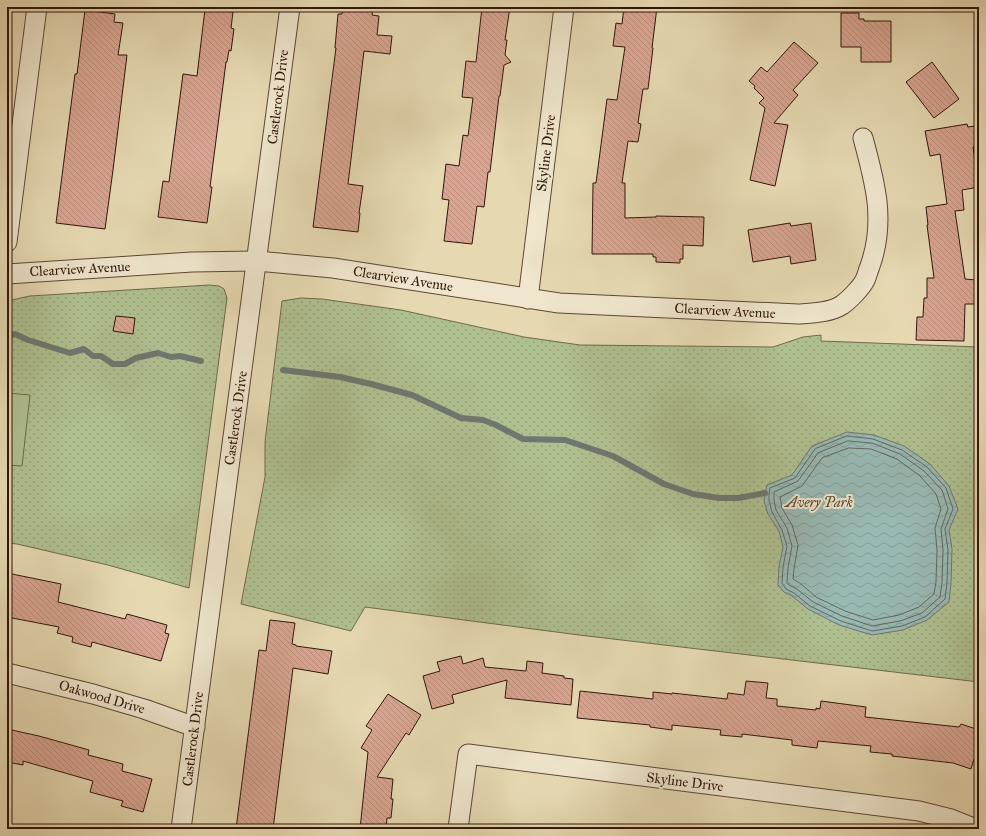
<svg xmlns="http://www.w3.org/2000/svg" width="986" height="836" viewBox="0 0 986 836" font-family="'IM FELL Great Primer',serif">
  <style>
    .park { fill: url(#park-dots); stroke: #706a4e }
    .pitch { fill: #afc090; stroke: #706a4e }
    .water { fill: url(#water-waves); stroke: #6f7770 }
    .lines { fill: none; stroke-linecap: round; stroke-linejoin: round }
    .shore { stroke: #656760; stroke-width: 1 }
    .stream { stroke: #6f7770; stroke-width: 6 }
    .building { fill: url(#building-back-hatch); stroke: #32150b }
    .minor-casing { stroke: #5f4635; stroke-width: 21 }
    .minor { stroke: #efe6cd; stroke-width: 19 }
    .labels { text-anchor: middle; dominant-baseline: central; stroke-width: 4; stroke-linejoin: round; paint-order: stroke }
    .street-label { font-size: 14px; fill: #32150b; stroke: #efe6cd }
    .park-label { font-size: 14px; font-style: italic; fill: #584833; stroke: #efe6cd }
  </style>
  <defs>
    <pattern id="park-dots" width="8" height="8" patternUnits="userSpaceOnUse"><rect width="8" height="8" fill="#afc090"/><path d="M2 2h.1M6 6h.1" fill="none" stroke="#97a47b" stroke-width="1.8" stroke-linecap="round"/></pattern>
    <pattern id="water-waves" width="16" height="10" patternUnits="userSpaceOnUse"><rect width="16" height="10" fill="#98b9b4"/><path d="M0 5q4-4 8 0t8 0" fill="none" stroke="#839e99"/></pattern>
    <pattern id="building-back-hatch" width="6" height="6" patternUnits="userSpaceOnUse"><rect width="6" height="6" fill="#d9a591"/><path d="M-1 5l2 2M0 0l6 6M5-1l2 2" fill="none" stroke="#bb8d7c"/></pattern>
  </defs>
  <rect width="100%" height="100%" fill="#e6d9b2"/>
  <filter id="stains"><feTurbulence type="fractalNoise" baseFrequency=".005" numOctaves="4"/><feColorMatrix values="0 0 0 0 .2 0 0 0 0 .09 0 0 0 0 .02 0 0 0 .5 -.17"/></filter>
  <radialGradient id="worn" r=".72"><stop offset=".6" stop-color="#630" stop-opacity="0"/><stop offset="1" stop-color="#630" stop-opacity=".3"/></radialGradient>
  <g class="park">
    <polygon points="209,285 219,286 224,289 227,298 189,588 108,565 17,544 7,543 7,301 30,296"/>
    <polygon points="301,298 322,299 401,310 524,337 580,345 773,347 803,337 821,335 821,341 979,347 979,682 579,635 365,607 351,631 241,604 265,477 265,442 282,301"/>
  </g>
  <polygon class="pitch" points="7,393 30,395 22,466 7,465"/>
  <polygon class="water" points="847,432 874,435 904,446 930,464 949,486 958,509 949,530 952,549 951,583 949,602 927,620 903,630 872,635 839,625 808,609 792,596 784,592 778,585 779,567 783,547 779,531 768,514 764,501 765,493 767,485 792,475 812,446"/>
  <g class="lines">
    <g class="shore">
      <polygon points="847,436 873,439 902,450 927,467 946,488 953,509 945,529 948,550 947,583 945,599 925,617 902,626 872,631 841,621 810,606 794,593 786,589 782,583 783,567 787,546 782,530 772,512 769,500 769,494 770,488 795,478 815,449"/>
      <polygon points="848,441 872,443 900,454 924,471 942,490 948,509 941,529 943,550 942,583 940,597 922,613 900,621 872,626 842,616 813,602 797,589 789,585 787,582 788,568 792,546 787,528 776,510 774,500 774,492 798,481 818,453"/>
      <polygon points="849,448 871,449 897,459 920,476 936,494 941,509 935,528 937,550 936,582 934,594 919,607 899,615 873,620 845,611 816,597 801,584 793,579 794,569 798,545 792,525 782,508 780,497 802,486 822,458"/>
    </g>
    <g class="stream">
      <polyline points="7,337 15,334 28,340 70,353 84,349 93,356 101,356 113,364 125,364 136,358 158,353 171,357 180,356 201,361"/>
      <polyline points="283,370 340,377 371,384 412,395 461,418 483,420 496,425 523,439 565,440 613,456 664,484 693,494 719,498 738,498 765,493"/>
    </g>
  </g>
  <g class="building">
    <polygon points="343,7 373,7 372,15 379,16 377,35 392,36 390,54 364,51 348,184 363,186 359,213 360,213 358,232 313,227 336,48 335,48 338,14 342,14"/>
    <polygon points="482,7 510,7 505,40 507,40 505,55 511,62 504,65 500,96 499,96 490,172 488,172 484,207 477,206 472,244 444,241 449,200 442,199 446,164 459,166 463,135 468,136 473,98 462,97 466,61 476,62"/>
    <polygon points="624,7 657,7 652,48 653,48 648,89 643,89 638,123 641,124 638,142 628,141 622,183 625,183 625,218 656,217 656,216 704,217 703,246 683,245 683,259 680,259 680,263 656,262 656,257 653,257 653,254 592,254 593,183 596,183 607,99 617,100 625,47 613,46 616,23 622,24"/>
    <polygon points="205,9 233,12 231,28 234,29 231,51 229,50 227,62 226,62 210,187 212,187 207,223 158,217 163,181 169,182 183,74 197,76"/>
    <polygon points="85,10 115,14 114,22 123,23 118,55 127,55 113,170 105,229 56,223 75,74 77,74"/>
    <polygon points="841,13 859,13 859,19 864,19 864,21 891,21 891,62 861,62 861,47 841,47"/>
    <polygon points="794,42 818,63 793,90 798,95 774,123 788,125 775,186 750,180 765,108 759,103 764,98 754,88 755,86 749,81 761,67 767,72"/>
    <polygon points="932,62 959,99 934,118 906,82"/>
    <polygon points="967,124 968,127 975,126 978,146 973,147 979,187 962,190 964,210 955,211 965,279 976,280 975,304 965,304 964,341 916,340 917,317 923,317 924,298 927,298 927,278 934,278 927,225 928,225 926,207 947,204 940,154 930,156 925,131"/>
    <polygon points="790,223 791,226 811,223 816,260 791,264 790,256 753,262 748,230"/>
    <polygon points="116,316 135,318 133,334 113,331"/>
    <polygon points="7,573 61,584 58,602 125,619 127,614 167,625 165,633 169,634 161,661 92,642 91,647 72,642 73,637 57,633 59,627 7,617"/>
    <polygon points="270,620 295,623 292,644 296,645 296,646 332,651 328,674 293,668 273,829 236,829 259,650 266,651"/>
    <polygon points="461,656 463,664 483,658 485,667 526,671 527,661 543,663 542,673 564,676 564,678 573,679 571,705 505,698 507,680 452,695 454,703 432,709 423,676 440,671 437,662"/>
    <polygon points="746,681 768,683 766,698 777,699 777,706 816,710 816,708 820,709 821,701 866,707 865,717 959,727 961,724 979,730 979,760 974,759 971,769 953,763 892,756 892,754 870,752 871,746 818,741 817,748 792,745 792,740 742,734 742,737 720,735 721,730 672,725 672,730 650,727 650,725 577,718 580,691 653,699 653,692 672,694 672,693 727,699 728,693 744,695"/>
    <polygon points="388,694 421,715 409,735 406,733 377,777 393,779 391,799 393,799 391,818 387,818 386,829 360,829 368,752 361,748 372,730 366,726"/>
    <polygon points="7,729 39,736 89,750 88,755 123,764 122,771 152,779 143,812 121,806 123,801 90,792 93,781 23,761 23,765 7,762"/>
  </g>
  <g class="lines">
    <g class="minor-casing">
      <g id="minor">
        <polyline points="7,242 37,7"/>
        <path d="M7,274L192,262L257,261L333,268L559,303L798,314C813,313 829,313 842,305C849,300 861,288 865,280C867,276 868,271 870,266C886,221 875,182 863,138"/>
        <polyline points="528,299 564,7"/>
        <polyline points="7,673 93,694 144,709 195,727"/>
        <polyline points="181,829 290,7"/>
        <polyline points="458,829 468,754 919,811 951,819 976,829"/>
      </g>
    </g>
    <use href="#minor" class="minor"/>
  </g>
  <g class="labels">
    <g class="street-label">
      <text transform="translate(278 97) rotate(-83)">Castlerock Drive</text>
      <text transform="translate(546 153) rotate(-83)">Skyline Drive</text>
      <text transform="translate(80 269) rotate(-3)">Clearview Avenue</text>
      <text transform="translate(403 279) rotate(9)">Clearview Avenue</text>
      <text transform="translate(725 311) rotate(3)">Clearview Avenue</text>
      <text transform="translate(236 418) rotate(-82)">Castlerock Drive</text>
      <text transform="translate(102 697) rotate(16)">Oakwood Drive</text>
      <text transform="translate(193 739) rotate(-83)">Castlerock Drive</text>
      <text transform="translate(685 782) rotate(7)">Skyline Drive</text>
    </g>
    <g class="park-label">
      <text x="819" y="502">Avery Park</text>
    </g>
  </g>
  <rect width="986" height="836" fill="none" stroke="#e6d9b2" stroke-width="24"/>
  <rect x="8" y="8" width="970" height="820" fill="none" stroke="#32150b" stroke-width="2"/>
  <rect x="12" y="12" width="962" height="812" fill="none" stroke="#32150b"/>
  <rect width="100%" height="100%" filter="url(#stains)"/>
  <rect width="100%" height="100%" fill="url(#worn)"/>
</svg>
